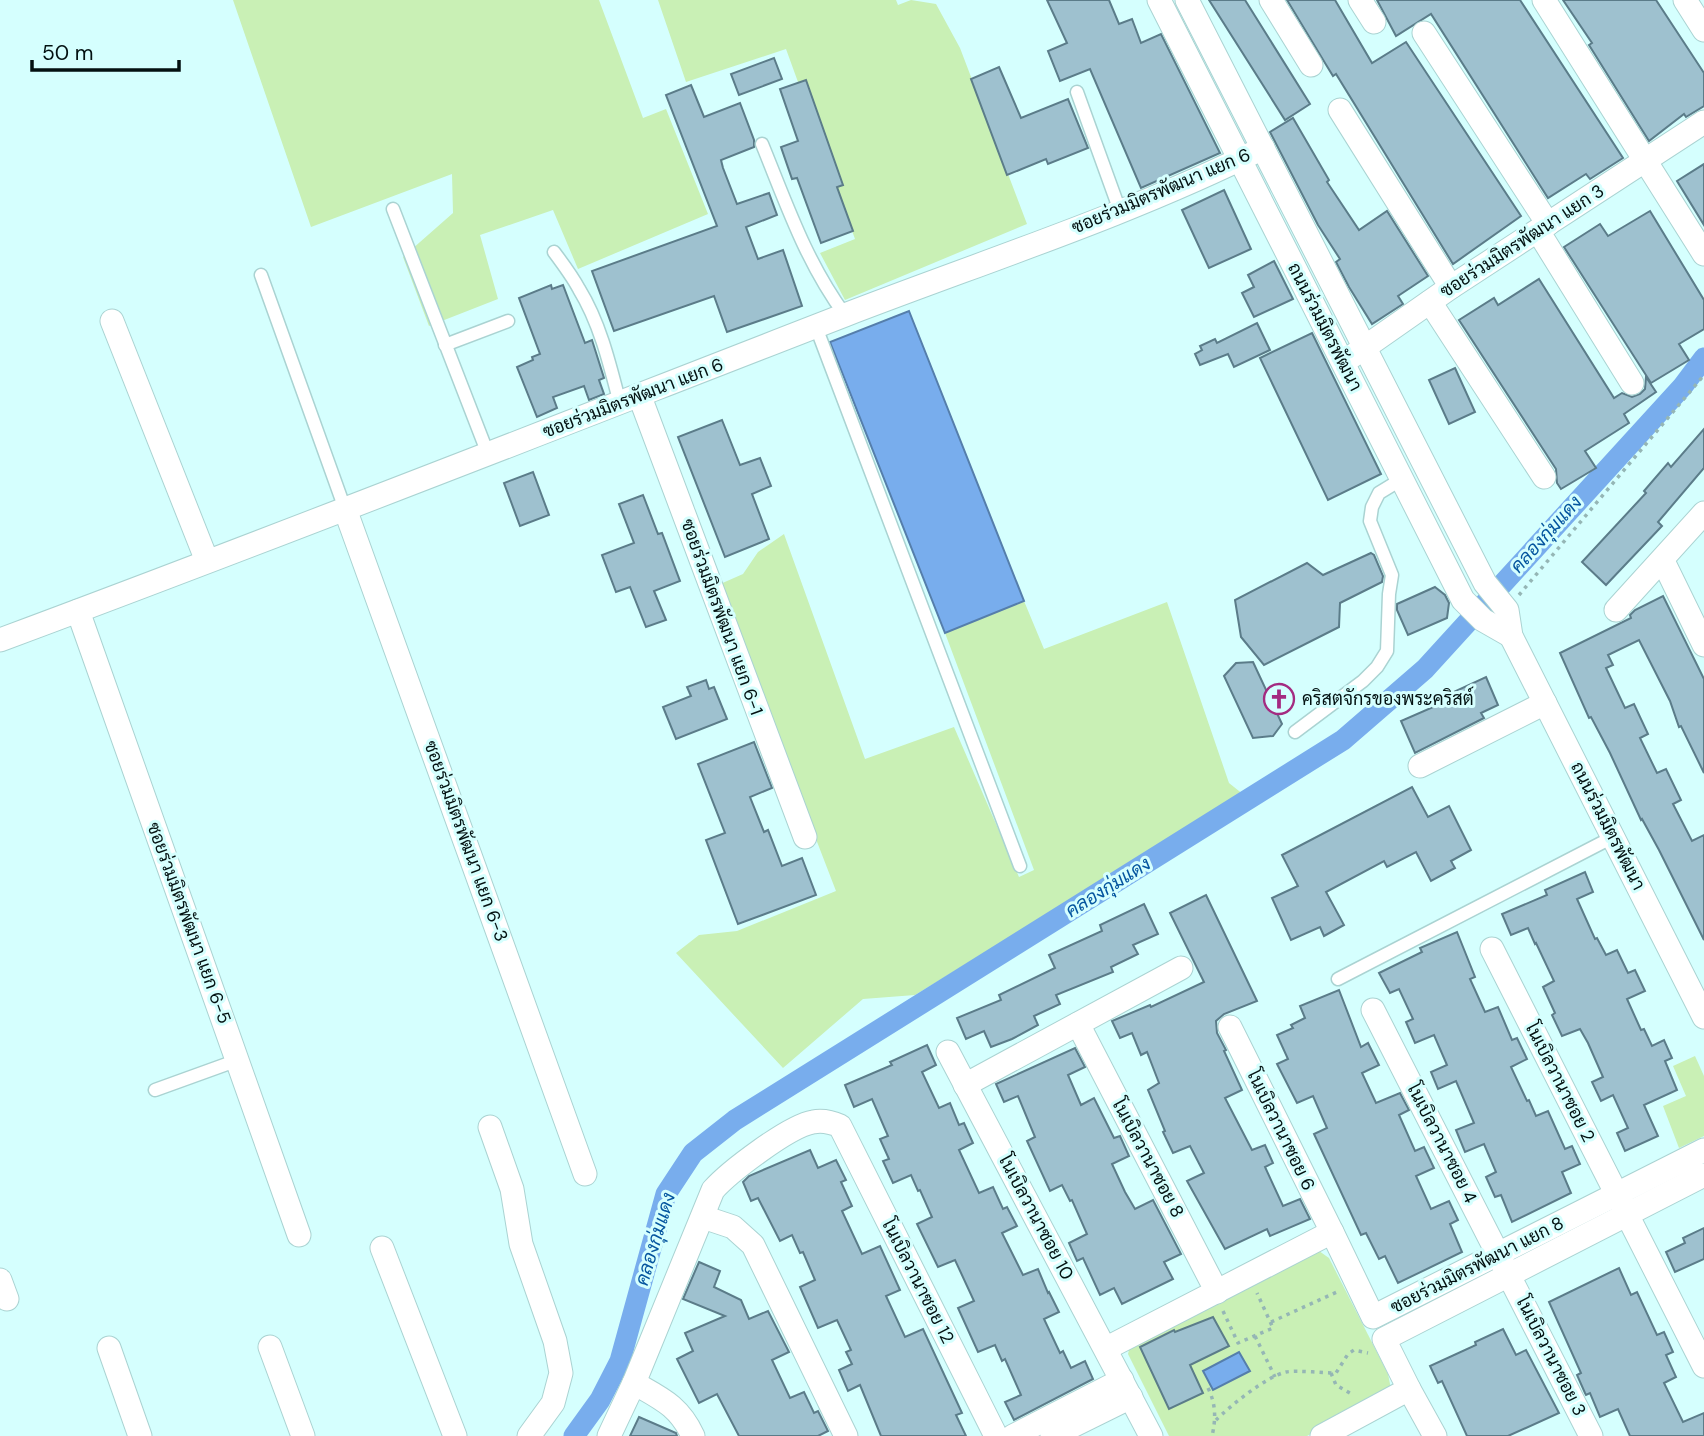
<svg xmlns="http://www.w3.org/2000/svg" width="1704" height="1436" viewBox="0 0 1704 1436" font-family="'DM Sans',Sarabun,sans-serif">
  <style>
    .green { fill: #c9f0b5 }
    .water { fill: #78aded; stroke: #557eab; stroke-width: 2 }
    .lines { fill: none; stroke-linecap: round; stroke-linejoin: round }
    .canal { stroke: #78aded; stroke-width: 21 }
    .building { fill: #9ec1cf; stroke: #5b7c89; stroke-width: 2 }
    .lane-casing { stroke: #aad3d2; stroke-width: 15 }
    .street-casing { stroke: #aad3d2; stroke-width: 25 }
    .path { stroke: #95b6b5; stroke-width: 3.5; stroke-dasharray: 3.5 5; stroke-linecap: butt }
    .lane { stroke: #fff; stroke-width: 12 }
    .street { stroke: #fff; stroke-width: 23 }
    .labels { text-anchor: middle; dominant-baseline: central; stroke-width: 6; stroke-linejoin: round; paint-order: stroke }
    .street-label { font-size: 18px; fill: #031111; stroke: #d5fffe }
    .poi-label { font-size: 18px; fill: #031111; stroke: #d5fffe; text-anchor: start }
    .water-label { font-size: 19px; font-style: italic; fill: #05559f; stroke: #d5fffe }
  </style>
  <rect width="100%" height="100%" fill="#d5fffe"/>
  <g class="green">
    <polygon points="233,0 599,0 643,118 666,109 708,214 578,269 553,210 480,235 498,299 429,326 403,257 453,213 452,174 311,227"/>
    <polygon points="658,0 896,0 898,5 911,0 936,4 960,48 1027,224 845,300 820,253 855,239 786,49 686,82"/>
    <polygon points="784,534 865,759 954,727 1019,877 1034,870 945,633 1024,601 1044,649 1167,602 1229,783 1244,795 915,995 863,999 783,1068 676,953 699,935 737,931 836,891 718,585 743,574 758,552"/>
    <polygon points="1695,1056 1704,1076 1704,1136 1679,1148 1663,1106 1686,1096 1673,1066"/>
    <polygon points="1319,1251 1329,1258 1388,1374 1391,1389 1381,1397 1307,1436 1169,1436 1128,1354 1131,1342"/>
  </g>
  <g class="water">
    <polygon points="909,311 1024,601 945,633 830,342"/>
    <polygon points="1239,1352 1250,1371 1213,1390 1203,1371"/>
  </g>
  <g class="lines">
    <polyline class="canal" points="574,1436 600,1400 620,1361 666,1194 693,1153 735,1120 1343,740 1425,669 1683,386 1704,358"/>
  </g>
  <g class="building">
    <polygon points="1047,0 1109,0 1119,24 1132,19 1141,43 1161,34 1220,153 1141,188 1090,69 1060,81 1048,51 1067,43"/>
    <polygon points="1209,0 1245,0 1310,104 1285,120"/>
    <polygon points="1287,0 1335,0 1372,63 1406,42 1521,216 1453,264 1336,74 1333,76 1325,63"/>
    <polygon points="1377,0 1520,0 1623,158 1590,179 1586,174 1548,198 1431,14 1396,36"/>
    <polygon points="1563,0 1656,0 1704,73 1704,106 1686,117 1684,114 1649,141 1589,45 1592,43"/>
    <polygon points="774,58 782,79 739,95 731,74"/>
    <polygon points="999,67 1021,118 1068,99 1088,148 1048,164 1046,159 1007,175 971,79"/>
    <polygon points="806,80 843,185 837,187 853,231 821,243 797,178 792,179 781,147 798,141 780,89"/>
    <polygon points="691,85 704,117 740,103 754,140 754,147 721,160 723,168 737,204 769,193 777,215 746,227 758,259 783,250 802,306 727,332 714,296 614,331 592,271 717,226 666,95"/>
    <polygon points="1293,118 1329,180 1327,182 1359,230 1387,211 1428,276 1398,296 1403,304 1372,324 1349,287 1336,262 1340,259 1318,225 1270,132"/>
    <polygon points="1704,164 1704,225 1677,181"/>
    <polygon points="1224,190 1251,249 1209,268 1182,210"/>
    <polygon points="1650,211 1704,300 1704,329 1679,344 1689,360 1651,383 1564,247 1600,224 1608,236"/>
    <polygon points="1274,261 1293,299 1254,317 1242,293 1254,287 1248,275"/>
    <polygon points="1539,279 1614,398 1622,393 1632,397 1640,394 1645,389 1646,377 1656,392 1624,414 1629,423 1585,451 1596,468 1561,489 1557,483 1556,469 1459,320 1494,298 1498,305"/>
    <polygon points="551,285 552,289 563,285 585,343 592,340 604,378 599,380 604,394 589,400 584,386 553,397 557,408 537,417 517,367 533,360 532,357 540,354 519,298"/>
    <polygon points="1257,323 1270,350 1234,367 1228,354 1200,365 1195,354 1202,350 1200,346 1215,339 1217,343"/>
    <polygon points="1312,333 1381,474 1328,500 1260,358"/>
    <polygon points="1455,368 1475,412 1449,424 1429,380"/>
    <polygon points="722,420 740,465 760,458 771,486 752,494 769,539 725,557 678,437"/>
    <polygon points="1704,429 1704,468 1658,522 1662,526 1606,585 1582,562 1646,493 1644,491 1668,463 1671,467"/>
    <polygon points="533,472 549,515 520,526 504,483"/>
    <polygon points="643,495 658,534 662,533 680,581 654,591 666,620 646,627 630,587 616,592 602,555 634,543 619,504"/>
    <polygon points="1371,553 1374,555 1383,576 1382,582 1340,603 1339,627 1264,665 1241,637 1235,600 1307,563 1323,575"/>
    <polygon points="1435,587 1445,595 1449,603 1447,618 1408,635 1397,610 1397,604"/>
    <polygon points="1663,596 1704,679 1704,773 1681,726 1679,727 1670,701 1639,640 1608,655 1613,665 1606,668 1625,708 1634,704 1648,734 1640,738 1657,773 1666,769 1681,800 1673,804 1692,841 1704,835 1704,940 1659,850 1642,819 1641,820 1610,753 1591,717 1589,718 1560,653 1631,618 1630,615 1635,610"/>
    <polygon points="1253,662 1282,724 1273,736 1253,738 1224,676 1236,663"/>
    <polygon points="1486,677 1498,705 1481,713 1484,718 1415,753 1401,721 1447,701 1445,696"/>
    <polygon points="706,680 709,689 714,687 727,719 676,739 663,707 691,696 687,687"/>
    <polygon points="754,742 772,788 750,797 764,832 768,830 782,866 802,858 816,895 738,924 706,840 725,833 698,764"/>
    <polygon points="1412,787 1428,817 1449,806 1471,850 1451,861 1455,868 1431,881 1416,852 1387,867 1384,861 1326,892 1344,925 1324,936 1320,927 1291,940 1272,898 1298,886 1282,855"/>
    <polygon points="1585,872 1593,892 1577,899 1595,939 1597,938 1606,955 1617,950 1628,973 1635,970 1645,991 1627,999 1641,1030 1644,1029 1652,1046 1664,1040 1672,1058 1665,1061 1677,1090 1644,1105 1658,1136 1625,1151 1617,1133 1628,1128 1613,1095 1601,1101 1592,1082 1603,1077 1588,1043 1580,1029 1562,1036 1552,1015 1555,1013 1543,987 1554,981 1536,943 1535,944 1528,928 1511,935 1502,914 1547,895 1545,890"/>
    <polygon points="1206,895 1257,1001 1224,1014 1216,1021 1217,1033 1226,1050 1224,1051 1242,1090 1225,1098 1252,1150 1265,1145 1273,1163 1265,1167 1283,1206 1300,1199 1310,1219 1270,1236 1267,1229 1225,1249 1187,1181 1204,1173 1190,1146 1173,1153 1163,1132 1165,1131 1148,1090 1159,1083 1147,1052 1141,1055 1132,1033 1120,1038 1112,1021 1150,1005 1151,1007 1204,982 1170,913"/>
    <polygon points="1144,904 1158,934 1133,945 1138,954 1111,967 1113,972 1056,995 1060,1004 1034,1016 1038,1025 1012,1039 991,1047 984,1031 966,1039 957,1018 1001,1000 999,995 1055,968 1049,955 1102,931 1100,925"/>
    <polygon points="1457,932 1475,977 1470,979 1485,1012 1498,1007 1512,1040 1517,1038 1527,1059 1511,1067 1527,1101 1529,1100 1536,1116 1548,1111 1565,1149 1572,1146 1580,1164 1562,1172 1571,1193 1512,1222 1501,1195 1495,1197 1486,1177 1496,1172 1484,1144 1465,1152 1456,1130 1474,1123 1456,1081 1438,1089 1431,1072 1447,1065 1434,1035 1415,1043 1406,1022 1413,1019 1399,989 1390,993 1379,973 1422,952 1420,948"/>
    <polygon points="1339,990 1361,1047 1368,1043 1379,1065 1362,1073 1376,1103 1400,1093 1409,1110 1399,1115 1415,1151 1424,1147 1434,1168 1416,1176 1431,1209 1449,1201 1458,1220 1450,1224 1462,1252 1398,1283 1385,1256 1379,1259 1366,1233 1361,1235 1314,1134 1327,1128 1313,1096 1297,1103 1277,1064 1288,1059 1277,1035 1293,1028 1291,1025 1305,1018 1300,1006"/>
    <polygon points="927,1045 936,1065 922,1072 939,1108 950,1103 959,1125 964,1123 973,1143 959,1150 979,1193 993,1187 1003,1209 1007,1207 1017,1226 1002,1233 1023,1275 1038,1269 1048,1293 1049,1292 1059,1312 1044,1319 1060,1353 1063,1351 1071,1368 1085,1361 1093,1379 1014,1420 1005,1402 1021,1395 1005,1359 1002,1361 995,1345 978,1352 958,1308 974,1301 955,1260 938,1267 917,1224 932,1217 920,1190 918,1191 911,1175 893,1183 883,1161 889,1159 880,1139 888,1136 872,1099 854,1107 845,1085 892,1065 890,1062"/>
    <polygon points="1075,1048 1085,1067 1068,1075 1081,1105 1094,1098 1114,1138 1120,1136 1129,1156 1112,1164 1125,1192 1135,1209 1153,1200 1181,1254 1164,1262 1173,1279 1122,1304 1114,1288 1100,1295 1083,1258 1077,1261 1069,1243 1087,1234 1072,1200 1070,1201 1062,1185 1050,1191 1027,1141 1035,1137 1018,1096 1004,1102 996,1084"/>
    <polygon points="810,1150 818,1168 836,1160 846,1180 841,1182 852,1206 842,1211 862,1254 880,1246 900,1290 886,1296 905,1337 923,1329 962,1413 956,1415 966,1436 881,1436 860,1385 848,1391 839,1370 852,1364 846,1352 851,1350 837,1320 818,1328 800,1287 815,1280 803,1252 800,1253 792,1235 780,1241 758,1198 751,1201 743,1182 749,1176"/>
    <polygon points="1704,1228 1704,1259 1675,1272 1666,1252 1685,1243 1683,1238"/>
    <polygon points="699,1262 720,1271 714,1287 741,1300 749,1319 768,1311 789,1352 772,1360 790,1398 804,1392 814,1413 818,1411 828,1431 818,1436 739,1436 717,1394 699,1403 677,1359 693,1351 685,1333 725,1316 683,1299"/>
    <polygon points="1619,1268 1631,1295 1637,1292 1657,1335 1664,1332 1673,1352 1666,1355 1676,1377 1664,1383 1683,1422 1704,1413 1704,1436 1630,1436 1618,1409 1600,1417 1590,1393 1586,1395 1585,1393 1577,1375 1581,1373 1549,1302"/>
    <polygon points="1213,1317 1229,1346 1190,1365 1203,1393 1169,1409 1140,1347 1174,1330 1175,1332"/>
    <polygon points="1503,1329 1516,1355 1526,1350 1559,1413 1508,1436 1467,1436 1442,1381 1438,1383 1430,1366 1476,1345 1475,1342"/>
    <polygon points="639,1417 676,1433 677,1436 630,1436"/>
  </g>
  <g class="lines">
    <g class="lane-casing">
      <g id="lane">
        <polyline points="1077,92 1120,211"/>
        <path d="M762,144C787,205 806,262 845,315"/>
        <polyline points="393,209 488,454"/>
        <path d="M554,252C563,264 572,276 579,289C600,323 610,365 620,404"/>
        <polyline points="261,275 345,509"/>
        <polyline points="816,327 1020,866"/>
        <polyline points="445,345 508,321"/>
        <polyline points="1295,732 1363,681 1377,667 1387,651 1389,594 1392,575 1370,521 1372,507 1379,493 1402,479"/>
        <polyline points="1338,979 1613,837"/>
        <polyline points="155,1090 238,1060"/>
      </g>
    </g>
    <g class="street-casing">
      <g id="street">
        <polyline points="1159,0 1463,600 1483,620 1511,636"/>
        <polyline points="1187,0 1485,583 1507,610 1511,636 1704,1017"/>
        <polyline points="1271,0 1311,65"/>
        <polyline points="1360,0 1374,22"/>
        <polyline points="1544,0 1704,254"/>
        <polyline points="1685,0 1704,30"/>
        <polyline points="1424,33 1548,224"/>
        <polyline points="1340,110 1451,287"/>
        <polyline points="1538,231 1632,383"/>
        <polyline points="1430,302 1544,477"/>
        <polyline points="112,321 207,561"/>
        <polyline points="1351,357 1451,287 1704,122"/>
        <polyline points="640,397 805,837"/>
        <polyline points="345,509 585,1174"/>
        <polyline points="1663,561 1704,645"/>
        <polyline points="1616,610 1704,513"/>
        <polyline points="78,611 299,1235"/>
        <path d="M0,640C283,535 564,424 845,315C985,261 1129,215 1263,148"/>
        <polyline points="1420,766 1545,703"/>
        <polyline points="1492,949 1704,1366"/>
        <polyline points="1373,1010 1591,1436"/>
        <polyline points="1078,1024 1217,1292"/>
        <polyline points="1230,1027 1332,1232"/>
        <polyline points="948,1052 1151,1436"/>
        <polyline points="965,1085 1181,968"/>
        <polyline points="490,1127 512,1189 521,1244 555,1341 561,1373 553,1403 529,1436"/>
        <polyline points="703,1217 733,1227 753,1245 846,1436"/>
        <polyline points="382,1248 455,1436"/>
        <polyline points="0,1280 7,1299"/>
        <polyline points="270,1347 303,1436"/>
        <polyline points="109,1348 140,1436"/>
        <polyline points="1107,1348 1332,1232 1373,1317 1704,1150"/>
        <path d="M634,1383C662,1399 679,1406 693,1436"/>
        <polyline points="1409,1389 1435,1436"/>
        <path d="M609,1436L634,1383L713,1190C729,1172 789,1126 813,1122C823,1120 831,1122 840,1126L996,1436"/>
        <polyline points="1013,1436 1122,1380"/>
        <polyline points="1052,1436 1131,1397"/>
        <polyline points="1322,1436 1409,1389 1384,1339 1704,1175"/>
      </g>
    </g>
    <g class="path">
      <polyline points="1519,595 1704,375"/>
      <polyline points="1223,1311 1238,1343 1273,1328 1257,1293"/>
      <polyline points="1271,1322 1339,1291"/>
      <polyline points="1255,1336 1275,1377"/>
      <polyline points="1331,1373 1336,1385 1353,1395"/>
      <path d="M1208,1388C1216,1404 1216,1419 1212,1436"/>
      <path d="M1216,1420C1230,1406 1267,1376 1286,1372C1297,1370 1323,1373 1336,1373L1348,1354L1354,1350L1368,1353"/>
    </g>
    <use href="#lane" class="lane"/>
    <use href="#street" class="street"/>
  </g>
  <defs>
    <g id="church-ring" transform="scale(1.575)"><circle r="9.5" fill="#d5fffe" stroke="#a42b81" stroke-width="1.5"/><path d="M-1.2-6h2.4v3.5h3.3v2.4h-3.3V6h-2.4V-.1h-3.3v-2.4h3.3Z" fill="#a42b81"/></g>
  </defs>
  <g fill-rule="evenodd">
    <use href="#church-ring" x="1279" y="699"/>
  </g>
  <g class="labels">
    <g class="street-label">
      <text transform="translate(1161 191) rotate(-23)">ซอยร่วมมิตรพัฒนา แยก 6</text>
      <text transform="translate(1522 241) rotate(-33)">ซอยร่วมมิตรพัฒนา แยก 3</text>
      <text transform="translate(1325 327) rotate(63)">ถนนร่วมมิตรพัฒนา</text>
      <text transform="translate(633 398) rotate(-21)">ซอยร่วมมิตรพัฒนา แยก 6</text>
      <text transform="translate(722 617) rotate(70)">ซอยร่วมมิตรพัฒนา แยก 6-1</text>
      <text transform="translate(1608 826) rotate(63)">ถนนร่วมมิตรพัฒนา</text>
      <text transform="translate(466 841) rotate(70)">ซอยร่วมมิตรพัฒนา แยก 6-3</text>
      <text transform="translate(189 923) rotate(70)">ซอยร่วมมิตรพัฒนา แยก 6-5</text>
      <text transform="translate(1560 1082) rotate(63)">โนเบิลวานาซอย 2</text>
      <text transform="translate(1281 1130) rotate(64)">โนเบิลวานาซอย 6</text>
      <text transform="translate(1442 1143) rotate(63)">โนเบิลวานาซอย 4</text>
      <text transform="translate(1148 1158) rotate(62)">โนเบิลวานาซอย 8</text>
      <text transform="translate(1036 1217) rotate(62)">โนเบิลวานาซอย 10</text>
      <text transform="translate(1477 1265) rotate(-27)">ซอยร่วมมิตรพัฒนา แยก 8</text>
      <text transform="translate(918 1281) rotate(63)">โนเบิลวานาซอย 12</text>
      <text transform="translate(1551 1356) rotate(63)">โนเบิลวานาซอย 3</text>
    </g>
    <g class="poi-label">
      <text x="1302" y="699">คริสตจักรของพระคริสต์</text>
    </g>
    <g class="water-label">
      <text transform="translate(1546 534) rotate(-48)">คลองกุ่มแดง</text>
      <text transform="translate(1108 887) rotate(-32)">คลองกุ่มแดง</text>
      <text transform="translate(655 1239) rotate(-73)">คลองกุ่มแดง</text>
    </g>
  </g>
  <path d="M32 60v10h147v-10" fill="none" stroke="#031111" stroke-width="3.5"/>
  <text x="42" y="60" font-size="21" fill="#031111" stroke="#d5fffe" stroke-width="5" paint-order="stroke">50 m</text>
</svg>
